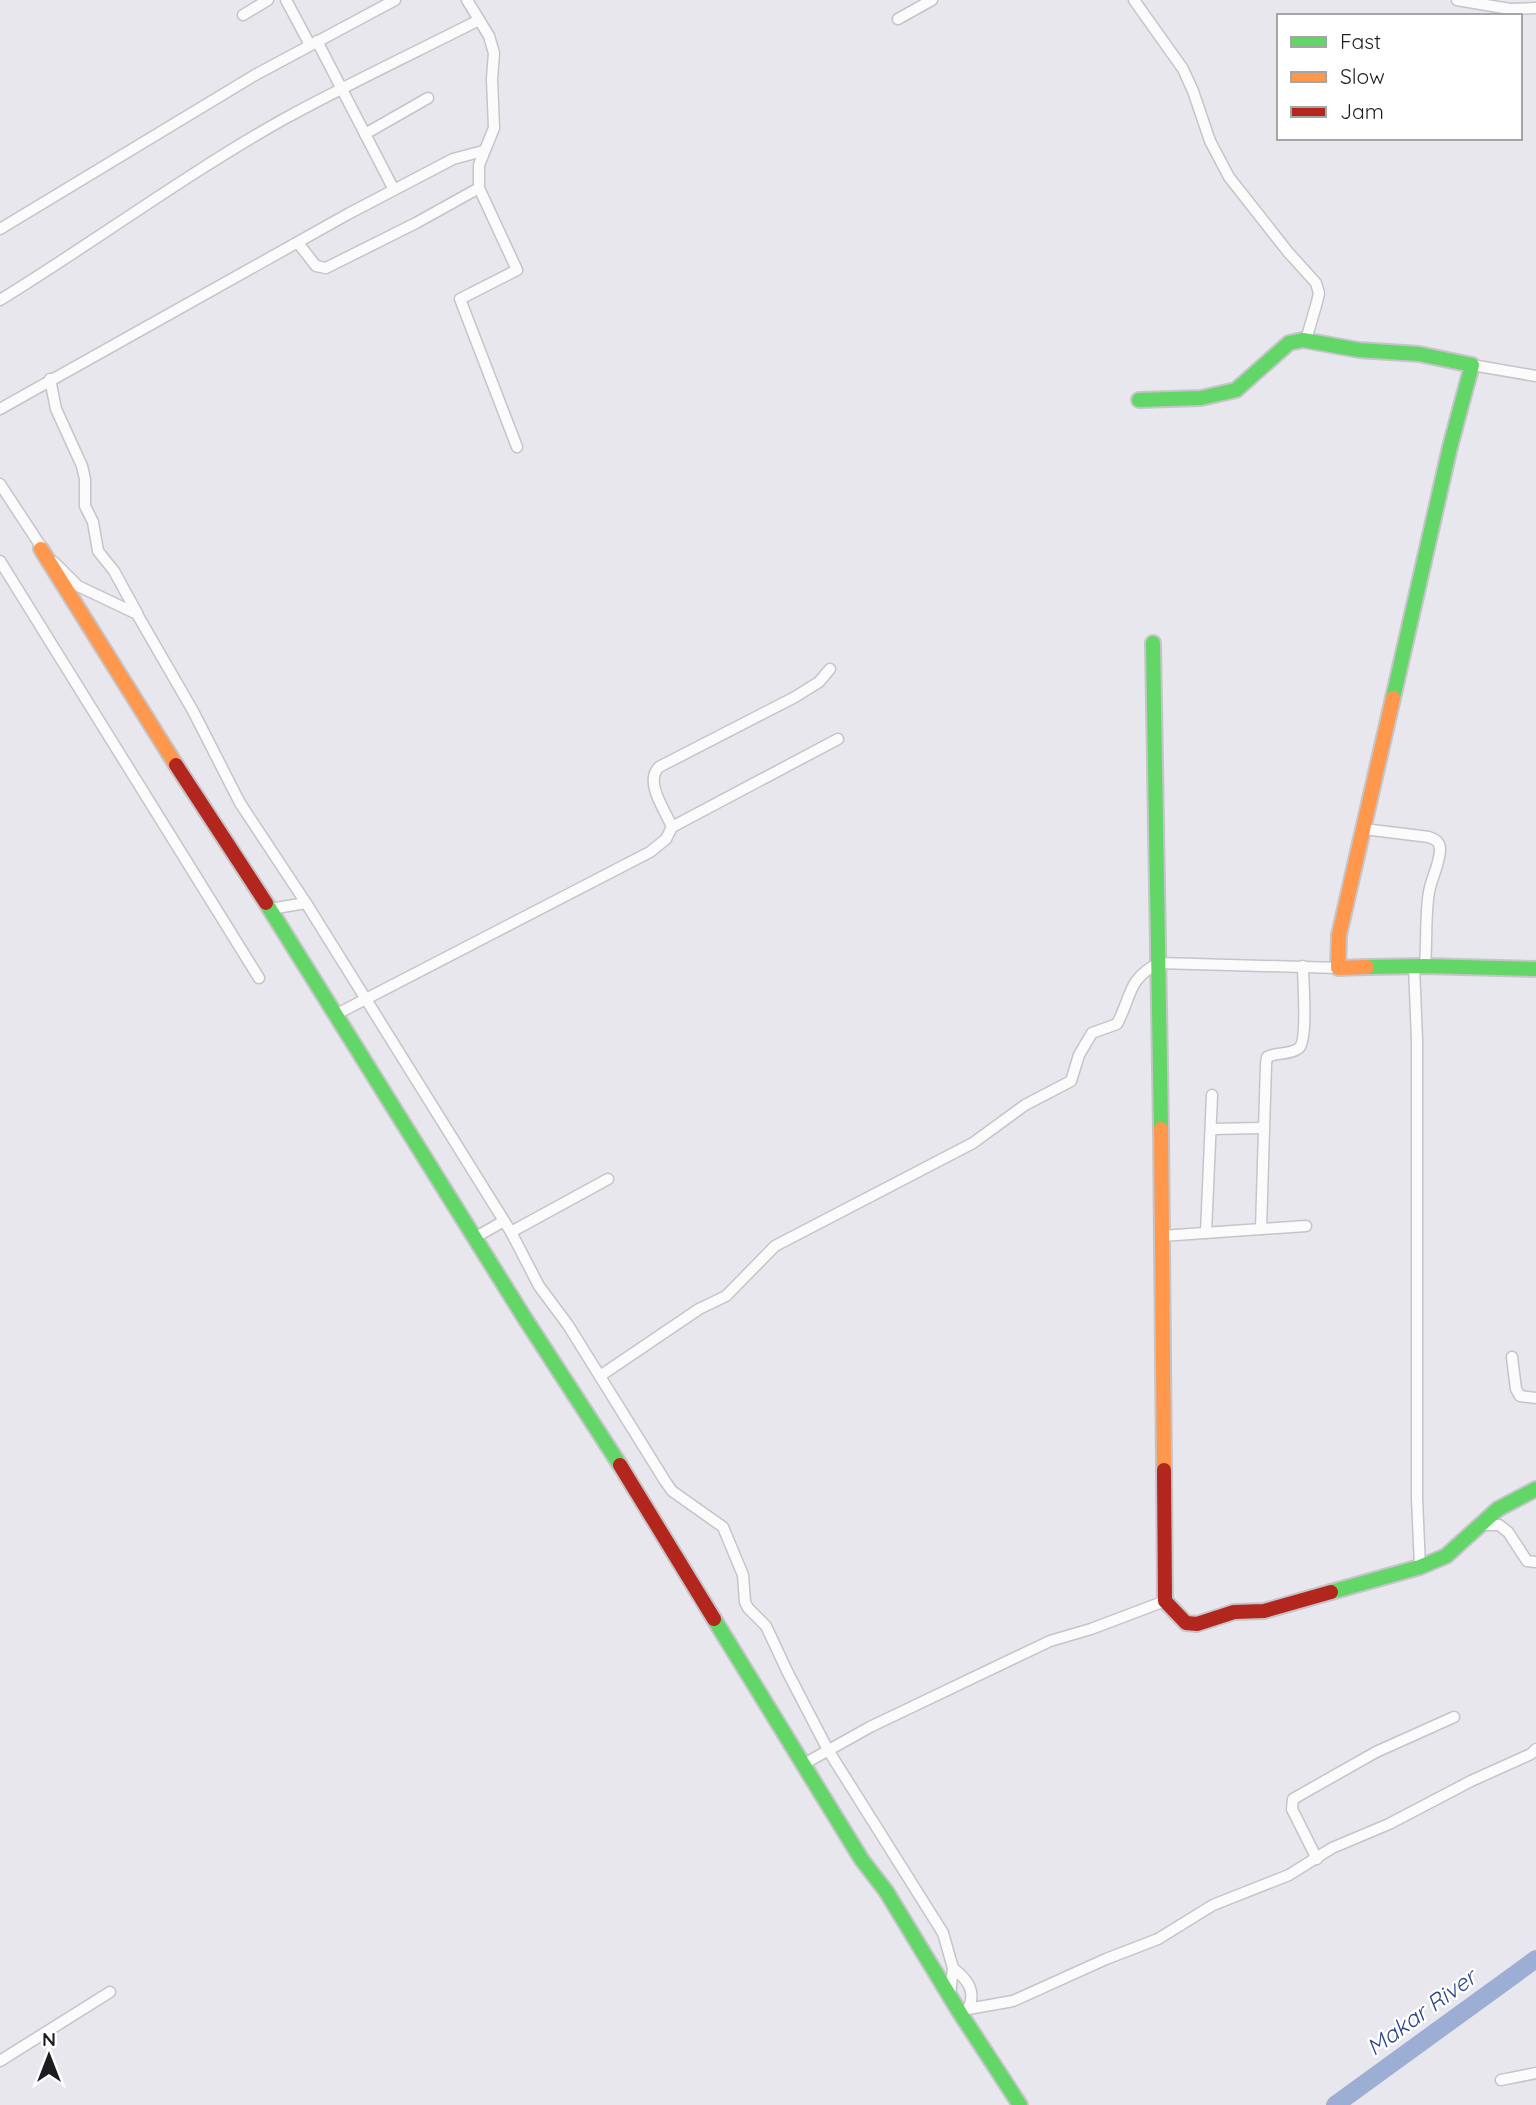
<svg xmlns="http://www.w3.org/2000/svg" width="1536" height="2105" viewBox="0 0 1536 2105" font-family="Quicksand,sans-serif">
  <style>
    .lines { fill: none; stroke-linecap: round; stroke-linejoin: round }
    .river { stroke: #9caed4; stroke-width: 18 }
    .street-casing { stroke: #c5c5c9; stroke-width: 13 }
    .fast-casing { stroke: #c5c5c9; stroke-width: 18 }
    .slow-casing { stroke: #c5c5c9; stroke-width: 18 }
    .jam-casing { stroke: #c5c5c9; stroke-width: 18 }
    .street { stroke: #fbfbfc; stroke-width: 10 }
    .fast { stroke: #63d668; stroke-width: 14 }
    .slow { stroke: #ff974d; stroke-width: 14 }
    .jam { stroke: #b3261e; stroke-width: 14 }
    .labels { text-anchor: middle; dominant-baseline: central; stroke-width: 5; stroke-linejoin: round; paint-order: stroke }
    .water-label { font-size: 23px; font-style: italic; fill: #284485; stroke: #fff }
  </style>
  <rect width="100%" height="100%" fill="#e7e7ed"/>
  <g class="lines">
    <polyline class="river" points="1335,2105 1536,1959"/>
    <g class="street-casing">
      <g id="street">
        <polyline points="286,0 310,45"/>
        <polyline points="467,0 489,36 494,53 492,79 494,128 479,165 479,188 517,270 460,299 517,447"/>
        <polyline points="1134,0 1183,69 1193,91 1210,141 1229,177 1288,252 1316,283 1319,293 1317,302 1306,340"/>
        <polyline points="1457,0 1510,9 1536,8"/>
        <polyline points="243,15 268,0"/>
        <polyline points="898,19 932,0"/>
        <polyline points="317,41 394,190"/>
        <polyline points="365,134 428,98"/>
        <polyline points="0,229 255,75 395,0"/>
        <polyline points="298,243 316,266 326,268 416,223 479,188"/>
        <path d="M0,300C96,241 186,174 284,119C348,84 414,53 479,20"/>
        <polyline points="1472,365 1536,376"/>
        <polyline points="50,379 56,409 82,466 85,479 85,506 93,522 98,551 114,571 137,613"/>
        <polyline points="0,409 348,214 453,159 483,151"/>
        <polyline points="0,484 44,551"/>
        <polyline points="0,561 259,978"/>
        <polyline points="54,562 78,586 137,614 193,711 240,803 306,903 511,1232 539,1286 568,1325 665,1481 672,1491 723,1527 743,1575 745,1602 748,1608 766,1626 788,1673 828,1750 943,1933 953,1968 950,1995"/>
        <path d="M672,827C665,810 644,782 659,767L795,697L819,682L830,669"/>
        <path d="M1364,829L1429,837C1436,840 1439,841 1440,848C1441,861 1431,879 1429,892C1425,916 1427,941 1425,966"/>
        <polyline points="270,909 306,903"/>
        <polyline points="1414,966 1417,1040 1417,1498 1420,1567"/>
        <polyline points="335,1015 650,852 666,839 672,827 838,739"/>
        <polyline points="1212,1129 1262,1128"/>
        <polyline points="1261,1229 1306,1226"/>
        <polyline points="511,1232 608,1179"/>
        <polyline points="1206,1233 1212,1095"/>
        <path d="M1162,1236L1261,1229L1266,1064L1267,1057C1276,1052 1291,1055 1299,1048C1308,1040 1303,981 1303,966"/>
        <polyline points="474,1238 504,1221"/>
        <polyline points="1512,1357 1516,1389 1520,1396 1536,1398"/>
        <path d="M600,1376L699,1309L726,1296L775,1246L973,1143L1025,1105L1071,1081L1079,1055L1092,1033L1117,1024C1132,996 1127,979 1159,963L1338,968"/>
        <polyline points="1482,1525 1499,1525 1508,1532 1527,1561 1536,1562"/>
        <polyline points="802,1765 870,1727 1050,1641 1091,1629 1165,1601"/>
        <polyline points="1317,1859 1292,1809 1293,1799 1376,1752 1454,1717"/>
        <path d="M953,1968C967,1979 977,1991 968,2009L1013,2001L1106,1959L1158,1939L1213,1905L1289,1875L1332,1848L1389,1824L1471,1781L1531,1754L1536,1749"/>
        <polyline points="0,2061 110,1992"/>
        <polyline points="1501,2080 1536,2073"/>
      </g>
    </g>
    <g class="fast-casing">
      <g id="fast">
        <polyline points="1139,400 1201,398 1236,390 1289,343 1303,340 1359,350 1419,354 1472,365 1450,447 1393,698"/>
        <polyline points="1153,643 1161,1129"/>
        <polyline points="266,903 524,1317 620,1465"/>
        <polyline points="1367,967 1425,966 1536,969"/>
        <polyline points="1331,1592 1420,1567 1446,1556 1498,1509 1536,1489"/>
        <polyline points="714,1619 862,1860 886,1891 960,2013 1020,2105"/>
      </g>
    </g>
    <g class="slow-casing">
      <g id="slow">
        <polyline points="41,549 176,765"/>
        <polyline points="1367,967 1338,968 1339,935 1393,698"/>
        <polyline points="1161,1129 1164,1470"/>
      </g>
    </g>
    <g class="jam-casing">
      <g id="jam">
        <polyline points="176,765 266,903"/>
        <polyline points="620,1465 714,1619"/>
        <polyline points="1164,1470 1165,1601 1186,1623 1197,1624 1234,1612 1264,1611 1331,1592"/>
      </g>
    </g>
    <use href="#street" class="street"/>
    <use href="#fast" class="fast"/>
    <use href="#slow" class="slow"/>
    <use href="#jam" class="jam"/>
  </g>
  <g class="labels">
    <g class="water-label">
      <text transform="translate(1421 2012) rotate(-36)">Makar River</text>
    </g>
  </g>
  <rect x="1277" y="14" width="245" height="126" fill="#ffffff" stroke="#a4a5a6" stroke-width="2"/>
  <rect x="1291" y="37" width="35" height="10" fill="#63d668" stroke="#a4a5a6" stroke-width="2"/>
  <text x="1340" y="49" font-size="21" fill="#1c1d20">Fast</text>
  <rect x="1291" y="72" width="35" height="10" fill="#ff974d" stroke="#a4a5a6" stroke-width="2"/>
  <text x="1340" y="84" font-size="21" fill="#1c1d20">Slow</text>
  <rect x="1291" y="107" width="35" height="10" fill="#b3261e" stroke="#a4a5a6" stroke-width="2"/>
  <text x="1340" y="119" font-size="21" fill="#1c1d20">Jam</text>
  <g transform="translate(49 2056)" stroke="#ffffff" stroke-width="5" paint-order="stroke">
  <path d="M0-5L12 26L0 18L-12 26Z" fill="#1c1d20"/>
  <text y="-10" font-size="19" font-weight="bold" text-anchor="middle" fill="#1c1d20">N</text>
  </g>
</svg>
